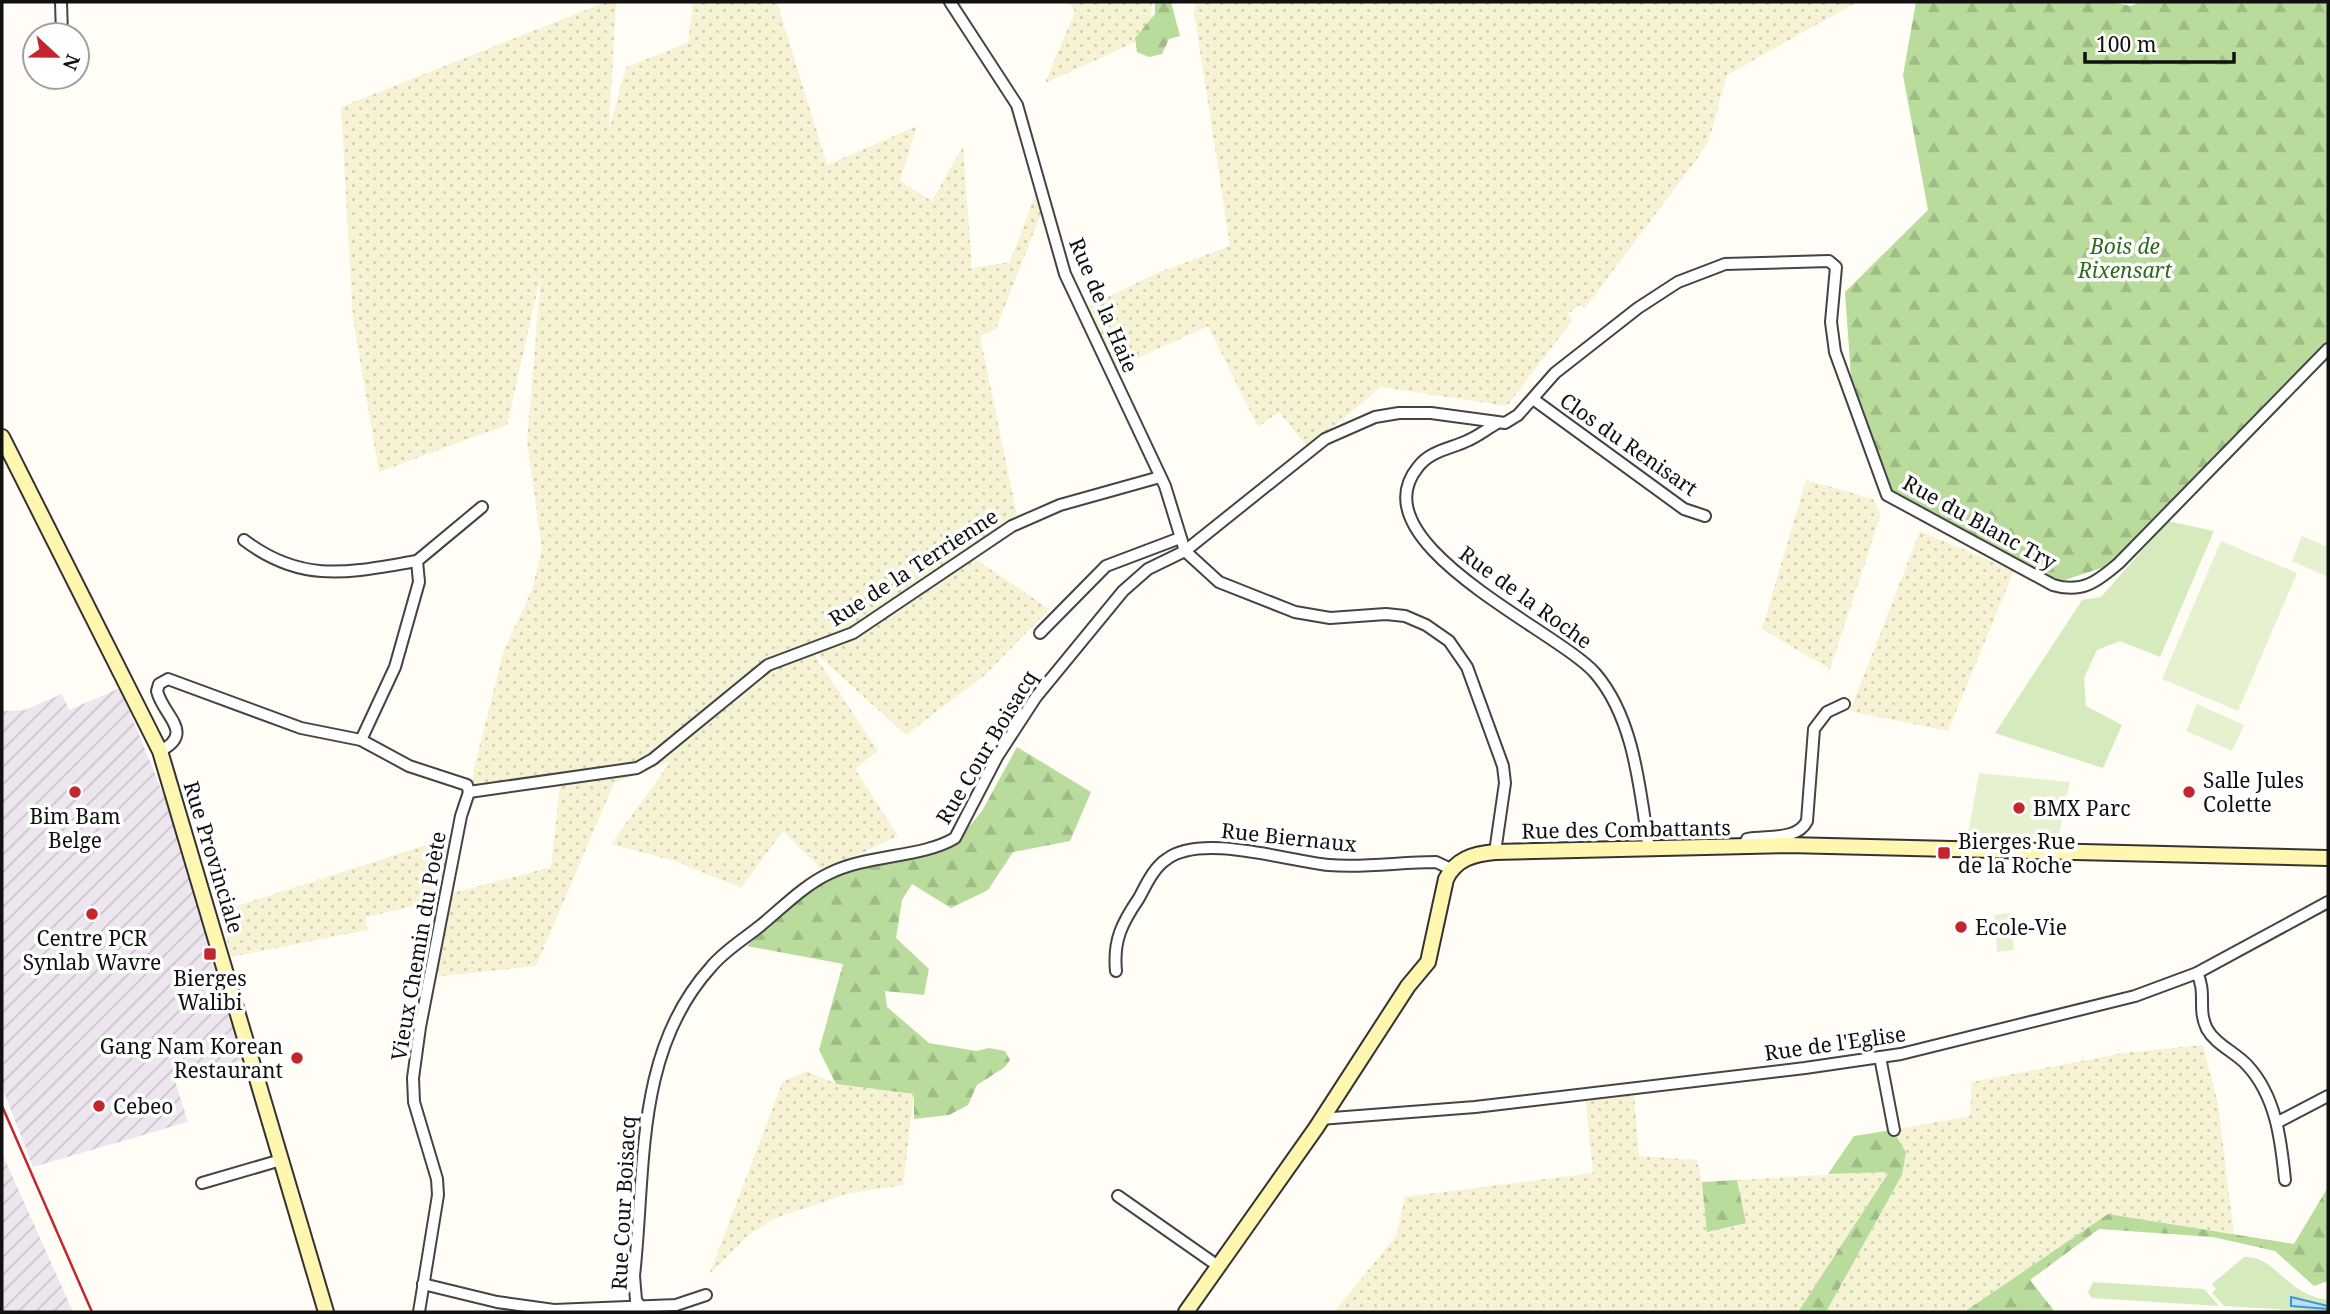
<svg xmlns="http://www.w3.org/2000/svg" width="2330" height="1314" viewBox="0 0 2330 1314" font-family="'Noto Serif',serif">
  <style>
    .industrial { fill: url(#industrial-furrows) }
    .farmland { fill: url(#farmland-dots) }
    .grass { fill: #d5ebbd }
    .forest { fill: url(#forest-firs) }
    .pitch { fill: #e6f2cf }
    .water { fill: url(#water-ripples); stroke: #3f96cf; stroke-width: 2 }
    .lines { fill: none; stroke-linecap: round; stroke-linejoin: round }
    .street-casing { stroke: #444; stroke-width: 14 }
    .secondary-casing { stroke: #333; stroke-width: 18 }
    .street { stroke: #fff; stroke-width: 10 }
    .secondary { stroke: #fff6b0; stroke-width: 14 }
    .rail { stroke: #c4262e; stroke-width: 2.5 }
    .poi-dot { fill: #c4262e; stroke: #fff; stroke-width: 2.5 }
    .labels { text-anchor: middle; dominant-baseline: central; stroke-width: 7; stroke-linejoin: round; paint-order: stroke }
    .park-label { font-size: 21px; font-style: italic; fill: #2f6b1f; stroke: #fff }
    .street-label { font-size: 21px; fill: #111; stroke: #fff }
    .poi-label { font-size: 21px; fill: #111; stroke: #fff; text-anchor: start }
  </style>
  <defs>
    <pattern id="industrial-furrows" width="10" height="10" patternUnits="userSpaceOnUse" patternTransform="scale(1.75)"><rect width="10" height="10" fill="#eee6ef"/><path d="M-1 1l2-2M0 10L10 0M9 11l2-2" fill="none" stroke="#cbc4cc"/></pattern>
    <pattern id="farmland-dots" width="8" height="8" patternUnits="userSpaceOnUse" patternTransform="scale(1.75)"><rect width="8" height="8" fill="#f6f3d4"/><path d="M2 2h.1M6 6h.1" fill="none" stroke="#d2cfb5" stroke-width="1.8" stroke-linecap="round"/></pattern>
    <pattern id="forest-firs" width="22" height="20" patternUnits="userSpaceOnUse" patternTransform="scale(1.75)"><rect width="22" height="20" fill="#b9dc9c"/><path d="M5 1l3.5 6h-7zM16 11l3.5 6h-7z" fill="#9ebc85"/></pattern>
    <pattern id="water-ripples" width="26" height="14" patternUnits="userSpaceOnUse" patternTransform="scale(1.75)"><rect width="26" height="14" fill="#b9e0f7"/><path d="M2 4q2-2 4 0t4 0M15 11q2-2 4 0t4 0" fill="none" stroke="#9ebfd3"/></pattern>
  </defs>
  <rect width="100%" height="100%" fill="#fffdf5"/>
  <g class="industrial">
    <polygon points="120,688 172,816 244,1060 175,1081 188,1122 33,1167 2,1087 2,711 25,710 62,694 69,710"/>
    <polygon points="2,1153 73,1312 2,1312"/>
  </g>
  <g class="farmland">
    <polygon points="606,2 616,2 609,130 626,67 688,43 693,2 777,2 827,165 917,126 900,181 932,201 963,146 972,268 1010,262 1035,195 1041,214 996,329 980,336 1017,515 965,552 1049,609 985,675 906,735 810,648 878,751 855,769 898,836 823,871 783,831 741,888 675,861 611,844 671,761 614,783 536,966 434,977 449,898 366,917 367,930 231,957 221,911 451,837 449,894 551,867 560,785 472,794 474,768 504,650 532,590 542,549 527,441 541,275 507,425 379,472 353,319 341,107"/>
    <polygon points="1067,2 1152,2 1149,36 1045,83 1075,11"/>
    <polygon points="1196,2 1857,2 1727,75 1709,140 1697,159 1585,308 1579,305 1568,314 1572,321 1507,406 1381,387 1308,448 1279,412 1258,427 1208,326 1116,368 1085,308 1157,273 1230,246 1194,12"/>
    <polygon points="1806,480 1873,499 1881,514 1830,669 1762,629"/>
    <polygon points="1920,531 2014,571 1948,731 1850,711"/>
    <polygon points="2203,1045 2218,1104 2234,1234 2108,1214 1964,1312 1826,1312 1902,1175 1892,1130 1970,1116 1972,1082 2123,1053"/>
    <polygon points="807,1071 836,1084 914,1094 903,1185 846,1194 774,1219 747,1236 709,1275 783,1081"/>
    <polygon points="1634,1094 1639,1156 1697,1160 1702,1182 1746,1223 1737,1180 1890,1171 1798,1312 1334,1312 1396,1236 1405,1197 1593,1173 1586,1101"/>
  </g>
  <g class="grass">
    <polygon points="2168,521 2214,531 2160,657 2120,641 2097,650 2084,678 2086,706 2122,725 2103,768 1995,733 2082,600 2101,597"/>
    <path d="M2244,1257C2277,1256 2284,1294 2328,1300V1306L2291,1297L2302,1307L2328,1309V1312L2224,1306L2212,1293L2216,1289L2212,1284Z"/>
    <polygon points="2093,1282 2204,1289 2219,1306 2092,1298 2088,1293"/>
  </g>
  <g class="forest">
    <polygon points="1155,2 1171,2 1180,36 1169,39 1162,54 1149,57 1137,52 1135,38 1155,14"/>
    <polygon points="1916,2 2109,2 2131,6 2140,2 2328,2 2328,341 2107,566 2056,583 1883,491 1851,377 1845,292 1928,210 1903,75"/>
    <polygon points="1017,747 1091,792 1070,841 1013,852 988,890 951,908 912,884 902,900 896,938 929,969 924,995 885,991 887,1007 929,1043 976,1051 989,1048 1005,1051 1010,1060 1005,1067 977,1085 968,1105 949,1115 914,1119 914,1094 836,1084 819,1050 843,964 747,946 786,905 822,878 959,839 982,811"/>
    <polygon points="1892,1130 1906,1152 1902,1175 1826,1312 1798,1312 1889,1172 1828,1174 1854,1136"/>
    <polygon points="1737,1180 1746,1223 1707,1232 1702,1182"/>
    <polygon points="2328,1187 2328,1281 2314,1286 2275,1251 2213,1237 2099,1229 2030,1280 2055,1312 1964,1312 2108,1214 2294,1244"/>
  </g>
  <g class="pitch">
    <polygon points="2302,536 2328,547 2328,577 2292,561"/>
    <polygon points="2221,541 2297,573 2238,711 2162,679"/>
    <polygon points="2197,704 2244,725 2232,751 2186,731"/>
    <polygon points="1979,773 2070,782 2059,835 1968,833"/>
    <polygon points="2010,913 2014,950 1997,952 1994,915"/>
  </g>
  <polygon class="water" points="2291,1297 2328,1306 2328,1309 2291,1306"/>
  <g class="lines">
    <g class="street-casing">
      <g id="street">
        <polyline points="61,2 62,35"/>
        <polyline points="950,2 1017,105 1065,274 1165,486 1185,551 1219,582 1295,612 1330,618 1386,614 1405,616 1426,625 1449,641 1467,667 1503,766 1505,783 1495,852"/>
        <polyline points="1533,399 1684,509 1705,516"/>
        <path d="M1496,424C1487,429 1478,436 1469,440C1451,449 1431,450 1418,467C1356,543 1557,630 1595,673C1635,719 1640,792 1649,849"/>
        <path d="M244,540C303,585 351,572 417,561"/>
        <polyline points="1040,633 1106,566 1180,538"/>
        <polyline points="361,740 395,667 419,582 417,561 482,507"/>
        <path d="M160,751C196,733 163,716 157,691L159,684L168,679L301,728L361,740L409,766L467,785L469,792"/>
        <polyline points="469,792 637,768 653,759 768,665 853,633 1012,526 1060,505 1160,477"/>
        <path d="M1744,847L1747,839C1767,835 1797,841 1807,821L1814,729L1827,712L1844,704"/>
        <path d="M1116,971C1113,940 1122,923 1139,898C1146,885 1154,867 1167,859C1202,833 1287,861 1329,865C1365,868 1400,862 1436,862L1451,869"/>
        <path d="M2197,973C2207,993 2197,1009 2207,1029C2216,1045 2235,1052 2247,1065C2276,1096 2281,1140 2285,1180"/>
        <polyline points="1880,1057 1894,1130"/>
        <polyline points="1320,1119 1475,1107 1805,1068 1901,1054 2135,996 2197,973 2328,902"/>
        <polyline points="2278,1122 2328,1096"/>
        <polyline points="202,1183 281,1160"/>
        <polyline points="1118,1196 1218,1266"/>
        <polyline points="423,1284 497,1302 554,1310 676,1305 706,1295"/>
        <polyline points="419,1312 438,1195 437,1179 414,1102 413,1078 420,1027 461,816 469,792"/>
        <path d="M644,1312L636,1300L634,1276C646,1169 634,1052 711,967C724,951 744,939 760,926C781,909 803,886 828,874C867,854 922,858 955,838L997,757L1036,697L1123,591L1148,569L1185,551L1325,439L1375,417L1399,413H1431L1505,423L1518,415L1555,373L1638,308L1678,282L1725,264L1829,261L1836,267L1831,322L1835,352L1887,495L2053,585C2082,594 2098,581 2119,563L2328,349"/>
      </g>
    </g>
    <g class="secondary-casing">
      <g id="secondary">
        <polyline points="2,437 160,751 326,1312"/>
        <path d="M1186,1312L1316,1128L1408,986L1428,962L1446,879C1456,859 1473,854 1495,852L1788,845L2328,858"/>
      </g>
    </g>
    <use href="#street" class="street"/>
    <use href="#secondary" class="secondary"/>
    <polyline class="rail" points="2,1106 92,1312"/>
  </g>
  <g class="poi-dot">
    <circle cx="75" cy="792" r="7"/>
    <circle cx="2189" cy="792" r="7"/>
    <circle cx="2019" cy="808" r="7"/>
    <rect x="1937" y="846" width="14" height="14" rx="3.5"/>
    <circle cx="92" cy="914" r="7"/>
    <circle cx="1961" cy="927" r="7"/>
    <rect x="203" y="947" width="14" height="14" rx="3.5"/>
    <circle cx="297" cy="1058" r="7"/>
    <circle cx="99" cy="1106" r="7"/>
  </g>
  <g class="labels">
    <g class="park-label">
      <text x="2125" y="246">Bois de<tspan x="2125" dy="24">Rixensart</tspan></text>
    </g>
    <g class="street-label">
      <text transform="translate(1104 305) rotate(67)">Rue de la Haie</text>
      <text transform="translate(1629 444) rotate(35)">Clos du Renisart</text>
      <text transform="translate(1980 522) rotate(29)">Rue du Blanc Try</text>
      <text transform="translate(913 567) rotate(-33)">Rue de la Terrienne</text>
      <text transform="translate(1526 597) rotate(36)">Rue de la Roche</text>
      <text transform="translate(986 747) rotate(-59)">Rue Cour Boisacq</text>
      <text transform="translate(1626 829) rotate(-1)">Rue des Combattants</text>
      <text transform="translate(1289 837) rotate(6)">Rue Biernaux</text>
      <text transform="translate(214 857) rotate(73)">Rue Provinciale</text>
      <text transform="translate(418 946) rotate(-80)">Vieux Chemin du Poète</text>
      <text transform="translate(1835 1043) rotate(-8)">Rue de l'Eglise</text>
      <text transform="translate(623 1203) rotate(-87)">Rue Cour Boisacq</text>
    </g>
    <g class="poi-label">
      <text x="2203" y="780">Salle Jules<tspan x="2203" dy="24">Colette</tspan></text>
      <text x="2033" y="808">BMX Parc</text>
      <text x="75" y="816" text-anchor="middle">Bim Bam<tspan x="75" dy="24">Belge</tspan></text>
      <text x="1958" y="841">Bierges Rue<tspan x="1958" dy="24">de la Roche</tspan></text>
      <text x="1975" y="927">Ecole-Vie</text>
      <text x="92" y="938" text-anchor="middle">Centre PCR<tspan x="92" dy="24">Synlab Wavre</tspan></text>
      <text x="210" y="978" text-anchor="middle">Bierges<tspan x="210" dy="24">Walibi</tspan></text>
      <text x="283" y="1046" text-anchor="end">Gang Nam Korean<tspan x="283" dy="24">Restaurant</tspan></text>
      <text x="113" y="1106">Cebeo</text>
    </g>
  </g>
  <rect width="2330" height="1314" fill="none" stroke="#111111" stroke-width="7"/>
  <g transform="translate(56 56) rotate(112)"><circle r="33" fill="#ffffff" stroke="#a0a0a0" stroke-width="2"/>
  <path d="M0-5L12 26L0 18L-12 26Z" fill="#c4262e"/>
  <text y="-10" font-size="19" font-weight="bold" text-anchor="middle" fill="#111111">N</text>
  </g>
  <path d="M2085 52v10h149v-10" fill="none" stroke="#111111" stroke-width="3.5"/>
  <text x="2096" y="52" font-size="21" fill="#111111" stroke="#ffffff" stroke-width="5" paint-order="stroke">100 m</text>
</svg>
